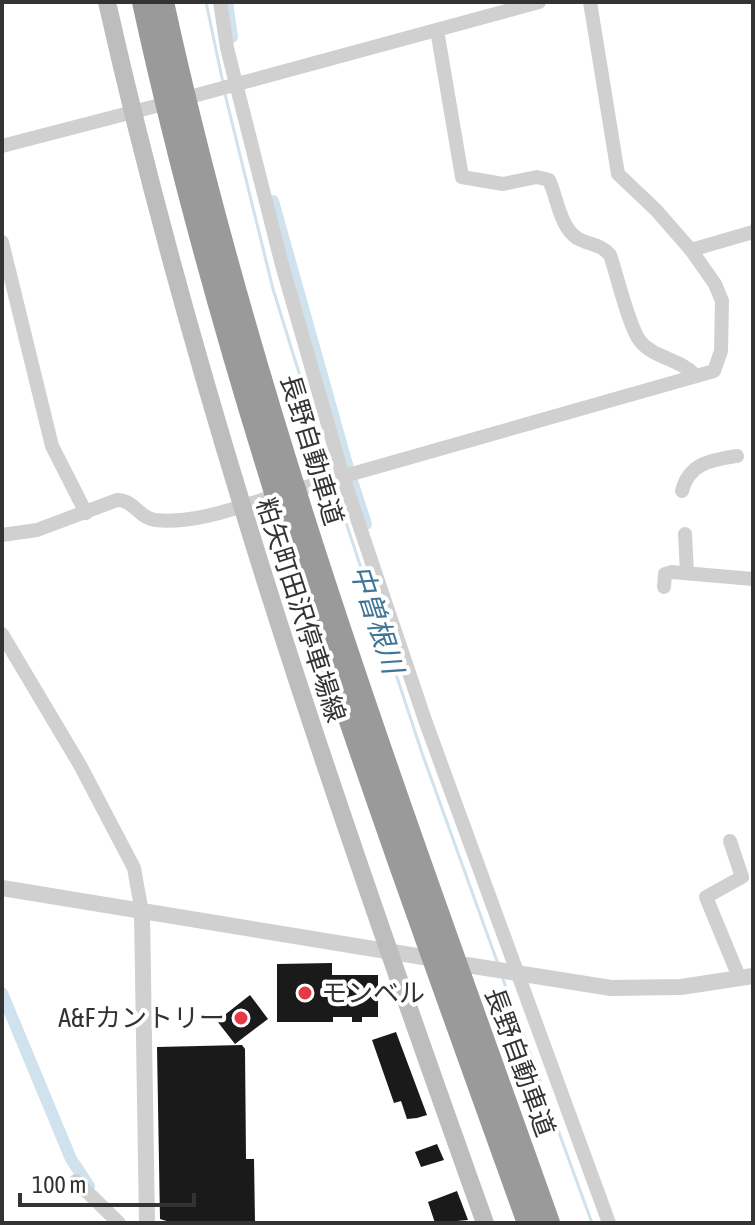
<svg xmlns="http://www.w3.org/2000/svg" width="755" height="1225" viewBox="0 0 755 1225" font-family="'Asap Condensed','Noto Sans JP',sans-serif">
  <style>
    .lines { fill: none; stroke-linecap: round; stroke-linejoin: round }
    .stream { stroke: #cfe2ee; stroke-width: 3 }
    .canal { stroke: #cfe2ee; stroke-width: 12 }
    .building { fill: #1a1a1a }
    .minor { stroke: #d0d0d0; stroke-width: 14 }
    .tertiary { stroke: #d0d0d0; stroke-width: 16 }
    .secondary { stroke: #bdbdbd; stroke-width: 18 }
    .motorway { stroke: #9a9a9a; stroke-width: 24 }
    .poi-dot { fill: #e63946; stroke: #fff; stroke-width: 3 }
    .labels { text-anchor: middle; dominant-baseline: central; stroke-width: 8; stroke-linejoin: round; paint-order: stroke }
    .street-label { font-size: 26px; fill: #333; stroke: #fff }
    .poi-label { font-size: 26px; fill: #333; stroke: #fff; text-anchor: start }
    .water-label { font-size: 28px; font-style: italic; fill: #3f7597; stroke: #fff }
  </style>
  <rect width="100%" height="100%" fill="#fff"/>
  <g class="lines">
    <g class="stream">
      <polyline points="206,2 223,83"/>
      <polyline points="225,94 273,289 331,476"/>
      <polyline points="333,483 422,753 498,964"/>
      <polyline points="503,979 592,1223"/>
    </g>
    <g class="canal">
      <polyline points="227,2 232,37"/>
      <polyline points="273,201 348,468"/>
      <polyline points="352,481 366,524"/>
      <polyline points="2,993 71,1159 89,1186"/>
    </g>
  </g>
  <g class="building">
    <polygon points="332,963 332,975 378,975 378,1017 362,1017 362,1022 352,1022 352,1017 333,1017 333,1022 277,1022 277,964"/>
    <polygon points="250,995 268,1019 235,1044 217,1021"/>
    <polygon points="396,1032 427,1115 417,1118 407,1119 401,1101 394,1103 372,1040"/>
    <polygon points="242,1045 245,1049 246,1159 254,1159 255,1223 173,1223 160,1219 157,1047"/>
    <polygon points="437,1144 444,1160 421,1167 415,1152"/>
    <polygon points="457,1191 468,1220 435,1223 428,1202"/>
  </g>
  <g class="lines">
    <g class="minor">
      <polyline points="220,2 227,48 282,265 343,477 426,723 609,1223"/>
      <path d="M437,30L462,177L503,184L537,177L549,180C557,197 560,227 577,238C589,245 601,244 610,255C617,275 629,327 640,341C653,358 680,359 694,374"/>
      <polyline points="197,95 539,2"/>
      <polyline points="2,146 156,106"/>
      <polyline points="2,242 52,446 86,513"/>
      <polyline points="691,250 753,232"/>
      <polyline points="306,487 714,371 721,351 722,301 715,284 691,250 656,210 618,174 590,2"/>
      <path d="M682,491C689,463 711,460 737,456"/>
      <polyline points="685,534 687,573"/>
      <path d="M2,535L37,530L117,500C134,500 139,518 155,520C192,524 230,510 265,499"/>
      <polyline points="664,587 665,574 672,572 753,579"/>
      <polyline points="2,634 80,765 134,868 142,913"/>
      <polyline points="730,841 742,877 706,897 739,977"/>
      <polyline points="76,1181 119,1223"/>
    </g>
    <g class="tertiary">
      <polyline points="2,888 423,957"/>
      <polyline points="142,913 147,1223"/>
      <polyline points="467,965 611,988 681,987 753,976"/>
    </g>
    <path class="secondary" d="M107,2C201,419 341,821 485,1223"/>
    <g class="motorway">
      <path d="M144,2C235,420 385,821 529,1223"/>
      <path d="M162,2C253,420 405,821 548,1223"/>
    </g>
  </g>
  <g class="poi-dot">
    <circle cx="305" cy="993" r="8"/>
    <circle cx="241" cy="1018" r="8"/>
  </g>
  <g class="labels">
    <g class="street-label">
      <text transform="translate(312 450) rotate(73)">長野自動車道</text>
      <text transform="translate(301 610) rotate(72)">粕矢町田沢停車場線</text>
      <text transform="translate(520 1062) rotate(70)">長野自動車道</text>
    </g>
    <g class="poi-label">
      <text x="321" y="993">モンベル</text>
      <text x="225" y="1018" text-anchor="end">A&amp;Fカントリー</text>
    </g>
    <g class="water-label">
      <text transform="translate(377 619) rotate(72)">中曽根川</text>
    </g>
  </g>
  <rect width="755" height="1225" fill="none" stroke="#333333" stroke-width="8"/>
  <path d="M20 1193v12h174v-12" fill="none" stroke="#333333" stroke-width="4"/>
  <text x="32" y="1193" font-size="24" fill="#333333" stroke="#ffffff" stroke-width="6" paint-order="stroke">100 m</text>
</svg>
